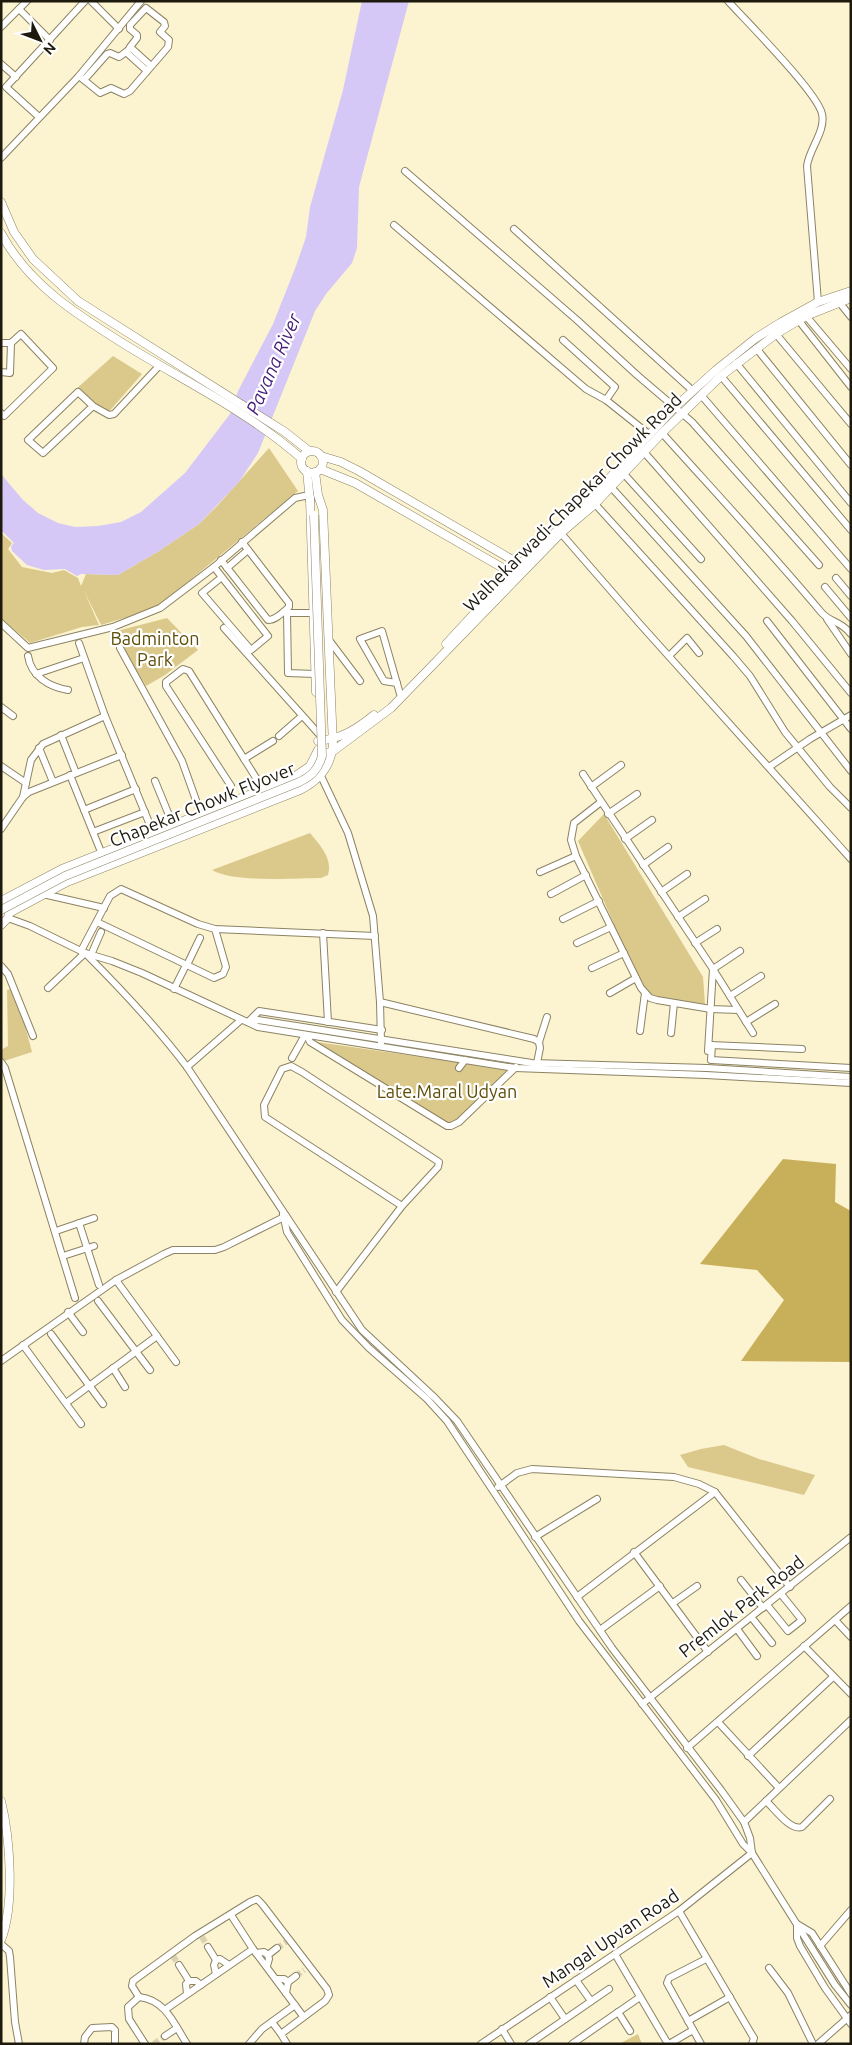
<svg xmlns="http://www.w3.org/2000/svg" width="852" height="2045" viewBox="0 0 852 2045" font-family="Ubuntu,sans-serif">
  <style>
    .green { fill: #dbc98c }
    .forest { fill: #c8af59 }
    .water { fill: #d5c8f7 }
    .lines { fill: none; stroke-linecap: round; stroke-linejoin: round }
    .minor-tunnel { stroke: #dbd2b3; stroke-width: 6; stroke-dasharray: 6 3; stroke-linecap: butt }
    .minor-casing { stroke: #8c8364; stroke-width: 8 }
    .major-casing { stroke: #8c8364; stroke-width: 9 }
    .minor { stroke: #fff; stroke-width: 6 }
    .major { stroke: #fff; stroke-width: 8 }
    .major-bridge-casing { stroke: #8c8364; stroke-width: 9; stroke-linecap: butt }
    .major-bridge { stroke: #fff; stroke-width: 8 }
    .labels { text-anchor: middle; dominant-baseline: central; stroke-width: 4.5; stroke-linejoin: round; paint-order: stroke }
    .street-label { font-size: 18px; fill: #1d190d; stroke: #fff }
    .park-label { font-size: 18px; fill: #5f4e07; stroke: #fff }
    .water-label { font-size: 19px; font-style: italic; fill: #462179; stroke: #fff }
  </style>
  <rect width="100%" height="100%" fill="#fcf3d0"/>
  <g class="green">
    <polygon points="113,356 142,374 106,415 75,390"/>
    <polygon points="269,448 298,491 160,605 131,616 101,625 84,591 99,625 82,627 30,643 1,618 1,533 12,543 8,549 22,567 52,573 64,570 78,578 81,586 86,574 118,575 159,551 199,524 218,505"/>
    <polygon points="167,618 198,650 165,675 146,686 113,632"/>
    <polygon points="604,814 703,977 705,1004 646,999 578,841"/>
    <path d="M310,833C320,845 333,859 328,875L321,878C294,878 234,883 212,870Z"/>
    <polygon points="15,988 32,1052 1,1062 1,1050 8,1046 7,990"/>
    <polygon points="310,1041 511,1070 450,1127"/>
    <polygon points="724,1445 759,1459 815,1475 804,1495 688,1467 680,1455 701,1449"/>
    <polygon points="638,2034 642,2044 619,2044"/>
  </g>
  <polygon class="forest" points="783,1159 836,1164 835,1202 851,1211 851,1362 741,1361 784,1300 757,1270 700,1264"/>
  <polygon class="water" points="362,1 409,1 359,187 357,248 352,263 326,294 315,311 258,453 239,482 199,524 159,551 118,575 81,574 77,576 65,569 44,570 27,565 12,551 11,546 14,543 1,530 1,474 23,500 38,513 58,523 75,527 98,526 121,522 141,512 185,473 230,414 238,391 273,324 296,266 306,237 310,207 343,90"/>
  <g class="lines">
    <g class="minor-tunnel">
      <polyline points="202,1937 208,1947"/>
      <polyline points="277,1948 286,1942"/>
      <polyline points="173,1956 179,1965"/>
      <polyline points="296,1976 304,1970"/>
      <polyline points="154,2044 165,2036"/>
    </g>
    <g class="minor-casing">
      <g id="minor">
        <polyline points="91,1 119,29"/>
        <path d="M728,1C746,21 818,93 822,114C826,131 809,149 807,166L818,302"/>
        <polyline points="19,9 50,40"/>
        <polyline points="1,27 27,1"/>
        <polyline points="128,50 126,52 147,71"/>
        <polyline points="1,64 16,77"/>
        <polyline points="79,76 100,93 111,88 124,94 130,91 168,47 169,40 160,32 165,26 164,22 146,8 130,25 130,29 137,35 137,38 130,47 151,66"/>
        <polyline points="84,80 107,54 110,53 119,57 126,52"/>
        <polyline points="39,117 6,87 85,1"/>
        <polyline points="1,158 79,76 141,1"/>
        <polyline points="405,171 577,320 637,375 692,422 819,565"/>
        <polyline points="394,225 586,389 606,400 650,435"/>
        <polyline points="514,229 693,391"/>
        <polyline points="839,302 851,317"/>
        <polyline points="806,316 851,369"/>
        <polyline points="796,317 851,387"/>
        <polyline points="776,334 851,424"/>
        <polyline points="563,340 615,387 606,400"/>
        <polyline points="1,343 11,343 21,334 53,368 4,416 1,413"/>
        <polyline points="756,348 851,465"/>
        <polyline points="736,363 851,503"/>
        <polyline points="1,372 10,373 11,343"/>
        <polyline points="721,376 851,530"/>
        <polyline points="701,395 851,569"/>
        <polyline points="93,406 78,392 28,440 43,453 93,406 109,415 114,414 159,366"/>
        <path d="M662,433C715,492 770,551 821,612C830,623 840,620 851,634"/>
        <polyline points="644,452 792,621 851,693"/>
        <polyline points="624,474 701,559"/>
        <polyline points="611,487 746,636 851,771"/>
        <polyline points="595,504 733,656 750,676 785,732 830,787 851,808"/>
        <polyline points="559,531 639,623 851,859"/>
        <path d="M221,560L268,620C276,620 283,612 289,607V603L242,542"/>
        <polyline points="214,567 268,636 251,650 202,593 222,577"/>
        <polyline points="227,568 248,550"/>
        <polyline points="836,578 851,596"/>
        <polyline points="825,587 851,618"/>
        <polyline points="313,613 287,613 288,673 315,674"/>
        <polyline points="827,619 851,654"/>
        <polyline points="767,621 851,729"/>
        <polyline points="1,623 28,648 113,627 160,608 214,567 295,498 309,495"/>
        <polyline points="224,628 318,733"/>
        <polyline points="329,640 360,681"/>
        <polyline points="79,643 105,716 155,837"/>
        <polyline points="120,648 182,761 202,817"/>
        <path d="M28,656C31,676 49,687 68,690"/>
        <polyline points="669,656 687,638 699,653"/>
        <polyline points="36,674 84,658"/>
        <polyline points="397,683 384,681 360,639 382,631 400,694"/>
        <polyline points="1,707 13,716"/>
        <polyline points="61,735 76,773"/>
        <polyline points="279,736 302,716"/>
        <polyline points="39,748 53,782"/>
        <polyline points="244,759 273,741"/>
        <polyline points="1,766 26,783"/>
        <polyline points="769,767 810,739 851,715"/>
        <polyline points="317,772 321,776 348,833 373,916 380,1002 381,1043"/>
        <polyline points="583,774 713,969 753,1033"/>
        <polyline points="70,775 103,857"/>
        <polyline points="155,781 173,825"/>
        <polyline points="231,786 166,686 166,682 183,669 189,671 263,789"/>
        <polyline points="591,787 621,765"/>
        <polyline points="23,797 31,760 43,744 105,716"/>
        <polyline points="601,802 574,823 571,840 576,856 641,988 650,998 657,1000 711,1009 738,1010"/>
        <polyline points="84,810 136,789"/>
        <polyline points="608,814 637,794"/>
        <polyline points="1,829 23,797 29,792 122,755"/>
        <polyline points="93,832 145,812"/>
        <polyline points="625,839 652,820"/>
        <polyline points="643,865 668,847"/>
        <polyline points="540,872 576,856"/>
        <polyline points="661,892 687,874"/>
        <polyline points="43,894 104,908"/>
        <polyline points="551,894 586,875"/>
        <polyline points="678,917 705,899"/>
        <polyline points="8,918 30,926 85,953 112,961 142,973 258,1027 515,1068 706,1075 851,1083"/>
        <polyline points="563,919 599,901"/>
        <polyline points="97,922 214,978 223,974 226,967 215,929"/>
        <polyline points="323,933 328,1022"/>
        <polyline points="577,943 611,927"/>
        <polyline points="695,943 717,929"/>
        <polyline points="81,951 110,896 121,889 198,924 215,929 375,936"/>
        <path d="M85,953C122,990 156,1026 187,1067L362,1330L435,1398L457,1421L612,1648L721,1790L744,1822L750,1838L752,1853"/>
        <polyline points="91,955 101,932"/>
        <polyline points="187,965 200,938"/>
        <polyline points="1,966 8,974 33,1036"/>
        <polyline points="592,968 624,953"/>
        <polyline points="48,988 85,953"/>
        <polyline points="174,989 186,965"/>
        <polyline points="610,993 636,978"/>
        <polyline points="730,996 761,976"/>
        <polyline points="380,1002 534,1039 539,1042 540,1048 537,1063"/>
        <polyline points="249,1021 259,1011 382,1030"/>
        <polyline points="248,1022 258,1020 532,1063 707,1068 851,1077"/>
        <polyline points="746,1022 775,1004"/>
        <polyline points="640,1031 645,993"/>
        <polyline points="671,1033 674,1003"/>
        <polyline points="307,1035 310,1042 315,1045 447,1126 451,1126 459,1122 516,1067"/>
        <polyline points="539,1042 547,1017"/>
        <polyline points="710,1045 802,1049"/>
        <polyline points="712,1045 711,1060 851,1068"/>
        <polyline points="708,1051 713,969 740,951"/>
        <polyline points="292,1058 305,1035"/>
        <polyline points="1,1062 5,1068 75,1298"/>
        <polyline points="187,1067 241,1020"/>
        <polyline points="459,1068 465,1060"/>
        <polyline points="283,1214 287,1232 342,1320 369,1348 427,1399 447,1421 579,1621 716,1800 743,1844 752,1853 835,1985 851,2005"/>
        <polyline points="79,1223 99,1285"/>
        <polyline points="56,1231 94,1218"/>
        <polyline points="63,1256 94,1246"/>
        <polyline points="116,1280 176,1362"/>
        <polyline points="336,1292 402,1206 438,1167 439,1162 302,1072 291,1066 282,1069 264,1105 265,1117 402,1206"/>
        <polyline points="98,1301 150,1370"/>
        <polyline points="68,1312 83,1332"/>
        <polyline points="51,1334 103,1404"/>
        <polyline points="23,1345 81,1424"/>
        <polyline points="1,1361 116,1280 164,1254 173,1250 215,1250 224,1247 286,1216"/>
        <polyline points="113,1368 125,1387"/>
        <polyline points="66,1403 157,1336"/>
        <polyline points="498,1487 517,1473 532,1469 674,1477 699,1484 715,1492 790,1587"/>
        <polyline points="535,1537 597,1499"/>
        <polyline points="634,1552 708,1652"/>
        <polyline points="741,1580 763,1608"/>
        <polyline points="577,1597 715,1492"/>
        <polyline points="673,1603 697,1586"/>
        <polyline points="767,1605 788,1631 802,1620 781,1594"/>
        <polyline points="752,1618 772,1643"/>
        <polyline points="835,1620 851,1637"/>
        <polyline points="737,1629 757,1656"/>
        <polyline points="600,1630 660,1586"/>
        <polyline points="804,1646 851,1694"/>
        <polyline points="642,1704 851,1537"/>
        <polyline points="718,1722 779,1788"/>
        <polyline points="687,1748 851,1606"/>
        <polyline points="748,1756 833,1677"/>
        <path d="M766,1801C775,1809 790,1831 802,1827L830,1799"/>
        <polyline points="744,1822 851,1720"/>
        <polyline points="679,1911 752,2035 754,2038 752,2044"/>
        <polyline points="231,1915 253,1949 303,2016"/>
        <polyline points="1,1944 9,1951 10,1957 15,2022 19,2044"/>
        <polyline points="820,1946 851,1910"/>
        <polyline points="208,1947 216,1960"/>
        <polyline points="256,1953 264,1952 268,1955 269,1959 267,1966"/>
        <polyline points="615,1954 668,2044"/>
        <polyline points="268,1955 277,1948"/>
        <polyline points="179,1965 189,1981"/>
        <polyline points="769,1968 788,1993 813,2044"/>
        <polyline points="216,1974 214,1965 216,1960 220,1959 229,1965"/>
        <polyline points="276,1979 284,1979 288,1982 286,1993"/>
        <polyline points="576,1980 591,2001"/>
        <polyline points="288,1982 296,1976"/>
        <polyline points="187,1994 186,1984 189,1981 196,1981 201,1985"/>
        <polyline points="851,1994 812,1933 797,1924 797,1938 800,1946 825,1988 851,2024"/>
        <polyline points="139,1997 132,1986 133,1981 195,1936 250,1902 257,1899 262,1904 327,1989 329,1995 325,2001 281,2034 287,2044"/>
        <polyline points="550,1997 565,2019"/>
        <polyline points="166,2009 253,1949"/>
        <polyline points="618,2012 630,2031"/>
        <polyline points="688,2021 730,1997"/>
        <polyline points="272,2022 281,2034"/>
        <polyline points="502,2029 511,2044"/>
        <polyline points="165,2036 177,2028"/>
        <polyline points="84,2044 85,2037 92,2028 112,2027 115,2030 115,2044"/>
        <path d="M145,2044L129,2019L128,2007L139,1997C166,2000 174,2024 187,2044"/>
        <polyline points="249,2044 262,2029 295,2005"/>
        <polyline points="481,2044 679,1911 752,1853"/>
        <polyline points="529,2044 609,1989"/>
        <polyline points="572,2044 640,1997"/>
        <polyline points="669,2044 693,2030"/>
        <polyline points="701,2044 667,1983 669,1978 706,1959"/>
        <polyline points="818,2044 851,2015"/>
      </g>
    </g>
    <g class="major-casing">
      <g id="major">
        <polyline points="1,202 14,232 33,259 78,301 285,432 309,451"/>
        <path d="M1,233C28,284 76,314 124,344C184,381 249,412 302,459"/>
        <circle cx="312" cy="462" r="11"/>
        <polyline points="321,456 341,462 359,471 523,566"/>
        <polyline points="320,469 355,483 515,575"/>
        <polyline points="307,471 310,501"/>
        <polyline points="310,498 316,692"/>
        <polyline points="446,644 520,564 582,508 674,408 716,370 756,338 780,323 818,302 851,291"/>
        <path d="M318,741C341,739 357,729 374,715"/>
        <polyline points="317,754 332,752 391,708 561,533 595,504 662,433 721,376 776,334 806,316 851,298"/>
        <polyline points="1,901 62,869 294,777 310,766 318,750"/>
        <path d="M11,912L67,882L300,790C318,781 331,766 333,745L323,510L318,495L315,472"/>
        <polyline points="1,925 8,918 10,908"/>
        <path d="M1,1801C10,1837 15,1905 1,1940"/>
      </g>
    </g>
    <use href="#minor" class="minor"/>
    <use href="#major" class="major"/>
    <g class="major-bridge-casing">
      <path id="major-bridge" d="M1,910L65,876L297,783C311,777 318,770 322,756L314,515"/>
    </g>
    <use href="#major-bridge" class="major-bridge"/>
  </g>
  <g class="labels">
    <g class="street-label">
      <text transform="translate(572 502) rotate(-45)">Walhekarwadi-Chapekar Chowk Road</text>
      <text transform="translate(202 804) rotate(-22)">Chapekar Chowk Flyover</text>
      <text transform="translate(741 1606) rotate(-38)">Premlok Park Road</text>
      <text transform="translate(610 1938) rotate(-34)">Mangal Upvan Road</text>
    </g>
    <g class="park-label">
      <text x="155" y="638">Badminton<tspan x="155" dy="21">Park</tspan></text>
      <text x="447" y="1091">Late.Maral Udyan</text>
    </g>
    <g class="water-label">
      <text transform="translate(273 364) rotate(-66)">Pavana River</text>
    </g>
  </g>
  <rect width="852" height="2045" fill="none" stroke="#1d190d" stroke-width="5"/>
  <g transform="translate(40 40) rotate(132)" stroke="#ffffff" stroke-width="4" paint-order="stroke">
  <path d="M0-4L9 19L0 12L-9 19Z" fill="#1d190d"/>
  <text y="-8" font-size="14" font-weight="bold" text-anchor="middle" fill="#1d190d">N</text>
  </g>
</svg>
